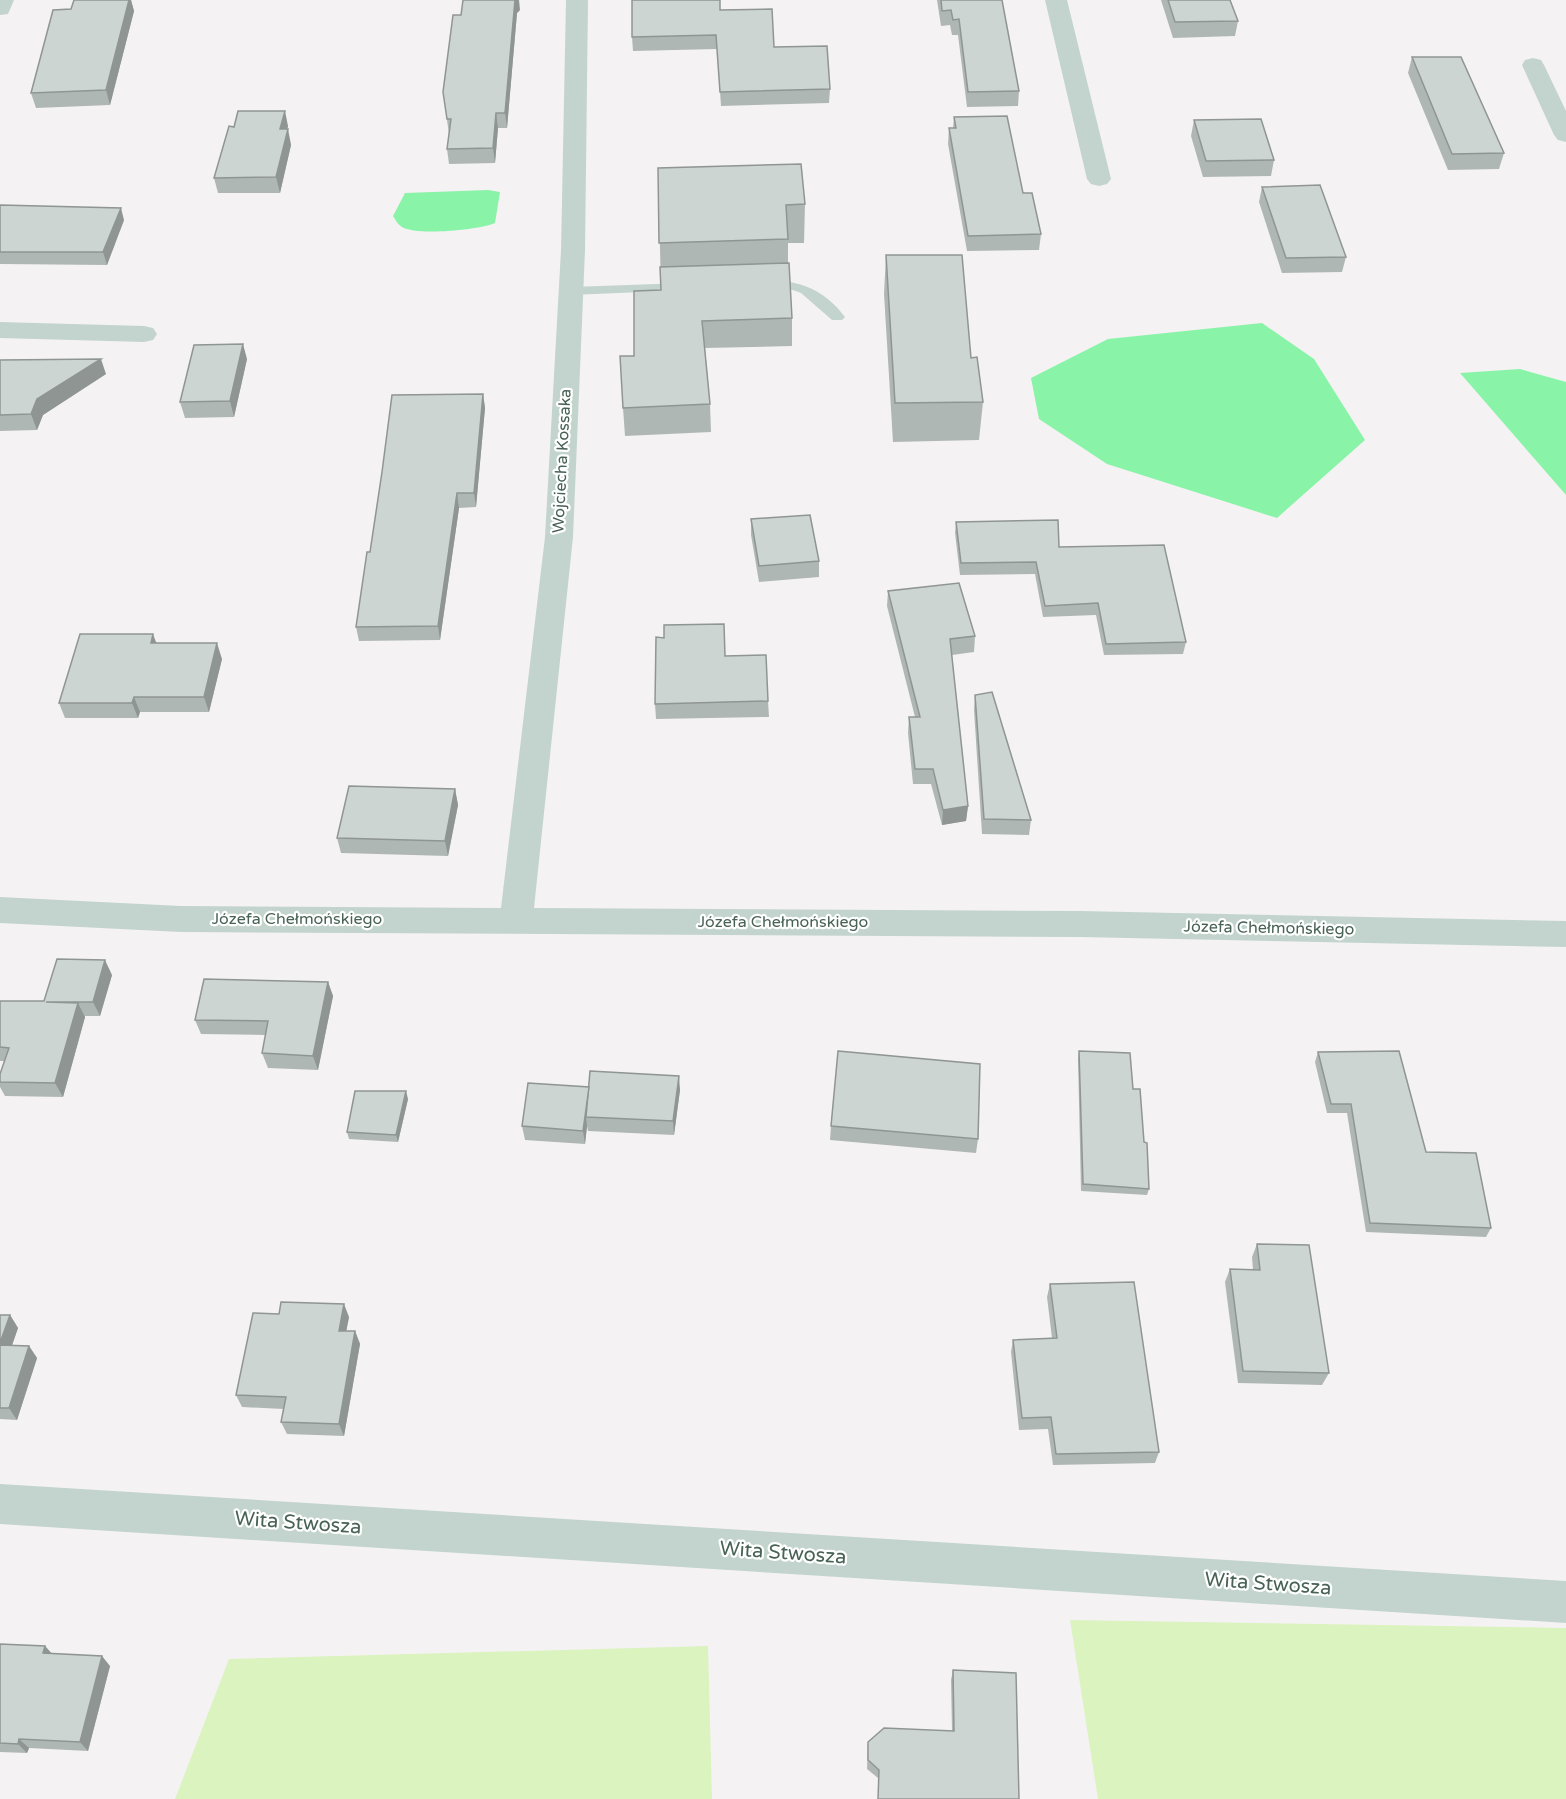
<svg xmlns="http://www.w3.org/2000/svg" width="1566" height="1799" viewBox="0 0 1566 1799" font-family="'Varela Round',sans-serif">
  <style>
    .green { fill: #dbf3bf }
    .water { fill: #89f3a8 }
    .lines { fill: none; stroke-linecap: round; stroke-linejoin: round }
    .service { fill: #c2d4cd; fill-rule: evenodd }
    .minor { fill: #c2d4cd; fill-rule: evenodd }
    .wall { fill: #afb7b5 }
    .shaded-wall { fill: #8f9593 }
    .building { fill: #ccd5d2; stroke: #8f9593; stroke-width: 1.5 }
    .labels { text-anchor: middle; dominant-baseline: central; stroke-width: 4.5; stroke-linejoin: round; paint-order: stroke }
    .street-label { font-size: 16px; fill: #486256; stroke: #fff }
    .near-street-label { font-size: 20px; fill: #486256; stroke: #fff }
  </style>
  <rect width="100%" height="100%" fill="#f5f2f4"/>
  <g class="green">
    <polygon points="1070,1620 1566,1628 1566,1799 1098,1799"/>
    <polygon points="708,1646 712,1799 175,1799 229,1659"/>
  </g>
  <g class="water">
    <path d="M488,190L500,192L495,223C479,230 416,236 402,227C398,225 395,219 393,216L405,193Z"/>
    <polygon points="1262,323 1314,359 1365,440 1277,518 1107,464 1039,419 1031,378 1108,339"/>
    <polygon points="1520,369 1566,382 1566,495 1460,373"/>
  </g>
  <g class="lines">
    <g class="service">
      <path d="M765,280C799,280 824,289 845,317L842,320H832L801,293L790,289L760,287L758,284Z"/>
      <polygon points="685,283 692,287 690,290 571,295 564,291 571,287"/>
    </g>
    <g class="minor">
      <polygon points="0,0 14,0 8,14 0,15"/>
      <polygon points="566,0 588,0 585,250 573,537 534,908 1080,911 1566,921 1566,947 1080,937 181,932 0,923 0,897 181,906 501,908 545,537 561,250"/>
      <polygon points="1045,0 1067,0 1111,179 1107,184 1099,186 1091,184 1087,179"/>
      <polygon points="1533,58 1541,60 1544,65 1566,111 1566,142 1558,140 1554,135 1522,65 1525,60"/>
      <polygon points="0,322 144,326 153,328 157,334 153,340 144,342 0,338"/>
      <polygon points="0,1484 1566,1581 1566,1623 0,1524"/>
    </g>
  </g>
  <g class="wall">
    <polygon points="74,0 131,0 134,11 110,105 36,108 31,93 71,9"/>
    <polygon points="937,0 1002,0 1019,91 1018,106 967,107 958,35 952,35 950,25 941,26"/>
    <polygon points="1161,0 1230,0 1238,21 1235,36 1173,38"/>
    <polygon points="520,10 517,13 507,128 498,128 495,163 449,164 447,149 449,134 443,92 461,15"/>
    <polygon points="720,10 774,47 830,89 829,103 721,106 717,49 633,51 632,37"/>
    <polygon points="1412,57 1504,153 1499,169 1448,170 1408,73"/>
    <polygon points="954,117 1041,234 1039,250 967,251 948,144 949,128 953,128"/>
    <polygon points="1194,120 1274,160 1271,176 1203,177 1191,136"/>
    <polygon points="288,126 287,129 291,145 280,193 218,193 214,178 234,127"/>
    <polygon points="658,168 805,204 804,243 788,243 788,263 792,318 792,346 705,348 710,404 711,432 625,436 623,408 634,356 661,290"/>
    <polygon points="1262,187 1346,257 1342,272 1282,273 1259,202"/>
    <polygon points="0,205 124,220 107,265 0,264"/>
    <polygon points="886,255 971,358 983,402 979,440 893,442 884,294"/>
    <polygon points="247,359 234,417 185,418 180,402"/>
    <polygon points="0,360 106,374 43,415 37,430 0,431"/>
    <polygon points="483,394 485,408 476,507 459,508 440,640 359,641 356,627 370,552"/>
    <polygon points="751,519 819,561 819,577 759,582 751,535"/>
    <polygon points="956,522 1059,547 1186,642 1183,654 1104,655 1096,615 1043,617 1035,574 960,575 955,533"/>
    <polygon points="888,591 975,636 974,652 952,655 968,806 966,821 942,825 931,784 913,784 908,733 909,717 915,717 887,606"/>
    <polygon points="156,643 222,659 209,712 140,712 138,718 65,718 59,703"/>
    <polygon points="725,656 768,701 769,717 656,719 655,704"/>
    <polygon points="975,695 1031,820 1029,835 982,834 974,710"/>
    <polygon points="455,789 458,805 448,856 341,853 337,838"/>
    <polygon points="112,975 100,1016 85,1016 85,1017 63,1097 5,1096 0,1087 0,1074 4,1061 0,1061 0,1001 44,1001"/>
    <polygon points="328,982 333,996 318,1070 268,1068 262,1053 266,1035 201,1034 195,1020"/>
    <polygon points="1079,1051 1133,1089 1144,1142 1149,1189 1147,1195 1081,1191 1078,1058"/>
    <polygon points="1318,1052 1426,1152 1491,1228 1486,1237 1366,1232 1347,1113 1327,1113 1315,1062"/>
    <polygon points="680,1090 674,1135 588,1131 587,1126 585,1144 525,1140 522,1126"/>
    <polygon points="408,1099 398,1142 349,1139 347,1132"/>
    <polygon points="831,1126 978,1139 976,1153 830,1140"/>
    <polygon points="1257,1244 1329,1373 1322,1385 1238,1383 1225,1282 1230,1269 1253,1270 1252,1257"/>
    <polygon points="1050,1284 1159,1452 1155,1463 1053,1465 1048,1429 1019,1430 1011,1352 1013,1340 1052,1338 1047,1297"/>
    <polygon points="0,1315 10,1315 18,1328 12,1345 29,1346 37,1358 17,1420 0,1419"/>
    <polygon points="349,1317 346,1331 355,1331 360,1344 344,1436 287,1434 281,1422 283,1409 242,1407 236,1395"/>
    <polygon points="0,1644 45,1646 51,1653 110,1666 88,1751 29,1748 27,1753 0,1752"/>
    <polygon points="953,1670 1019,1799 878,1799 878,1778 867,1769 868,1742 952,1731 951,1680"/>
  </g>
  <g class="shaded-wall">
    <polygon points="129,0 131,0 134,11 110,105 106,90"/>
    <polygon points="515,0 519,0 520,10 517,13 507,128 505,113"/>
    <polygon points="285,111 288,126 283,145 280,129"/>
    <polygon points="496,113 498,128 495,163 493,148"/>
    <polygon points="288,129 291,145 280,193 276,177"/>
    <polygon points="121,208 124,220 107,265 103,252"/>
    <polygon points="243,344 247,359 234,417 230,401"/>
    <polygon points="101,359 106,374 43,415 37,430 31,414 37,399"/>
    <polygon points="483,394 485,408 476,507 474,493"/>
    <polygon points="457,493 459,508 440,640 438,626"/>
    <polygon points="153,634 159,650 151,643"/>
    <polygon points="217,643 222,659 209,712 204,697"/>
    <polygon points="134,697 140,712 138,718 132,703"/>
    <polygon points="455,789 458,805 448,856 445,841"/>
    <polygon points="968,806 966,821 942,825 943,810"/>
    <polygon points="105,960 112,975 100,1016 93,1002"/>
    <polygon points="328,982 333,996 318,1070 313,1056"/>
    <polygon points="78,1003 85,1017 63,1097 55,1083"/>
    <polygon points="679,1076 680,1090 674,1135 673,1121"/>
    <polygon points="589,1087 586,1117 587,1126 585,1144 583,1131"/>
    <polygon points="406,1091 408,1099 398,1142 396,1135"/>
    <polygon points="344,1304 349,1317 344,1343 339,1331"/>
    <polygon points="10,1315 18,1328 8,1357 0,1345 0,1343"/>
    <polygon points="355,1331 360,1344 344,1436 339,1424"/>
    <polygon points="29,1346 37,1358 17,1420 9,1408"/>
    <polygon points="45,1646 54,1656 43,1653"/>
    <polygon points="102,1656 110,1666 88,1751 80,1742"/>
    <polygon points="19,1739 29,1748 27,1753 18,1744"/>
  </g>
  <g class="building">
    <polygon points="74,0 129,0 106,90 31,93 53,10 71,9"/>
    <polygon points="463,0 515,0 505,113 496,113 493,148 447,149 451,119 447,119 443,92 453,15 461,15"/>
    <polygon points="632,0 720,0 720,10 772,9 774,47 827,46 830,89 720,92 716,35 632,37"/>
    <polygon points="941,0 1002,0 1019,91 968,92 959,19 953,20 951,10 942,11"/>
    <polygon points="1168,0 1230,0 1238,21 1175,22"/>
    <polygon points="1412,57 1461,57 1504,153 1452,154"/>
    <polygon points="238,111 285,111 280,129 288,129 276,177 214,178 229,126 234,127"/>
    <polygon points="1007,116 1023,193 1032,193 1041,234 968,236 949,128 956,128 954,117"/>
    <polygon points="1261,119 1274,160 1206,161 1194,120"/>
    <polygon points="801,164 805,204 786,205 788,239 659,243 658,168"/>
    <polygon points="1320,185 1346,257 1286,258 1262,187"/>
    <polygon points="0,205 121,208 103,252 0,252"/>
    <polygon points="886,255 962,255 971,358 977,357 983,402 895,403"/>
    <polygon points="789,263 792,318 702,321 710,404 623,408 620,356 634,356 634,291 661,290 660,267"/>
    <polygon points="243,344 230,401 180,402 194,345"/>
    <polygon points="101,359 37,399 31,414 0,415 0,360"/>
    <polygon points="483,394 474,493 457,493 438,626 356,627 367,552 370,552 382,472 392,395"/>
    <polygon points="810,515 819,561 759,566 751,519"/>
    <polygon points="1058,520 1059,547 1164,545 1186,642 1106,644 1098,603 1045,606 1036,562 961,563 956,522"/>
    <polygon points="959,583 975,636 950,639 968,806 943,810 933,769 915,769 909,717 920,717 888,591"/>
    <polygon points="724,624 725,656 766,655 768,701 655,704 656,637 664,638 664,625"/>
    <polygon points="80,634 153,634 151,643 217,643 204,697 134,697 132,703 59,703"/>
    <polygon points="992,692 1031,820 984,819 975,695"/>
    <polygon points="349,786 455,789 445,841 337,838"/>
    <polygon points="57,959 105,960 93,1002 46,1002 78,1003 55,1083 0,1082 0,1074 9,1048 0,1047 0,1001 44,1001"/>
    <polygon points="204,979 328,982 313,1056 262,1053 268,1021 195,1020"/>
    <polygon points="838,1051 980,1064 978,1139 831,1126"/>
    <polygon points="1079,1051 1130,1053 1133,1089 1140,1089 1144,1142 1147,1143 1149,1189 1083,1184"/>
    <polygon points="1399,1051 1426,1152 1476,1153 1491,1228 1370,1223 1351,1104 1331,1104 1318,1052"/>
    <polygon points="590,1071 679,1076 673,1121 586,1117"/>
    <polygon points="528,1083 589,1087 583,1131 522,1126"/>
    <polygon points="355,1091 406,1091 396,1135 347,1132"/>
    <polygon points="1257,1244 1309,1245 1329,1373 1243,1371 1230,1269 1260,1270"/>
    <polygon points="1134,1282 1159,1452 1056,1454 1051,1417 1022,1418 1013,1340 1057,1338 1050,1284"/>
    <polygon points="281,1302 344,1304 339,1331 355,1331 339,1424 281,1422 286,1397 236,1395 253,1313 279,1314"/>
    <polygon points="0,1315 10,1315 0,1343"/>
    <polygon points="0,1345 29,1346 9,1408 0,1408"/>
    <polygon points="0,1644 45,1646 43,1653 102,1656 80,1742 19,1739 18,1744 0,1743"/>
    <polygon points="953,1670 1016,1673 1019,1799 878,1799 879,1770 868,1760 868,1742 884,1728 954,1731"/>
  </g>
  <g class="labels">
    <g class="street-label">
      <text transform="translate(562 461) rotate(-87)">Wojciecha Kossaka</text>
      <text x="297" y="919">Józefa Chełmońskiego</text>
      <text x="783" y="922">Józefa Chełmońskiego</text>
      <text transform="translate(1269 928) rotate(1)">Józefa Chełmońskiego</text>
    </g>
    <g class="near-street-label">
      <text transform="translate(298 1523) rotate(4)">Wita Stwosza</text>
      <text transform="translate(783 1553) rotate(4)">Wita Stwosza</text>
      <text transform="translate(1268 1584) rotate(4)">Wita Stwosza</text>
    </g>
  </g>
</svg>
